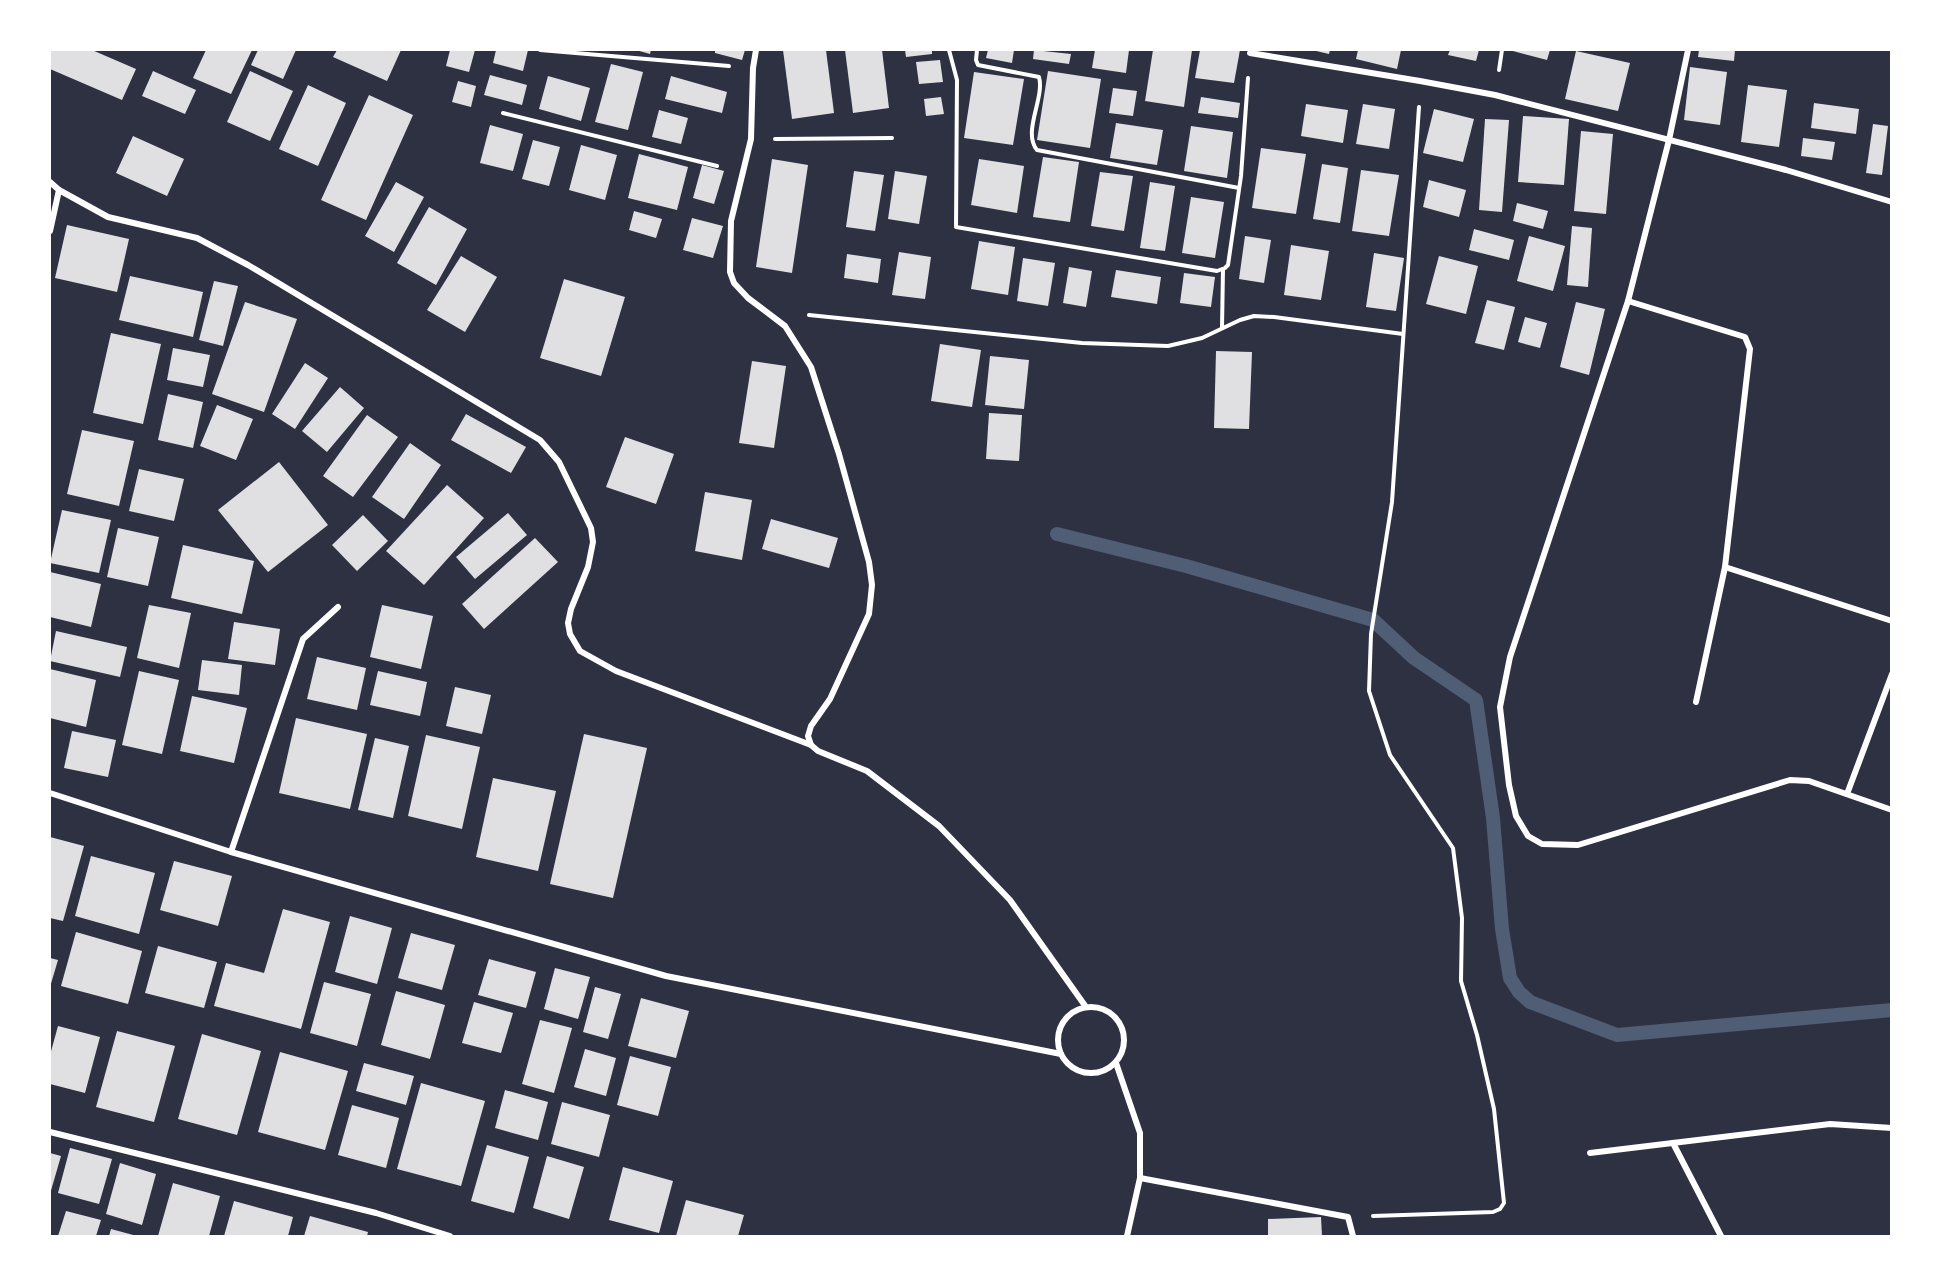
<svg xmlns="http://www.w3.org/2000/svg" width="1941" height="1286" viewBox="0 0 1941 1286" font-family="'DM Sans',sans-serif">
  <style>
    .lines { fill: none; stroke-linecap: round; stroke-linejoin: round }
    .stream { stroke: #4f5d75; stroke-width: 14 }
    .building { fill: #e0e0e3 }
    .path { stroke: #fff; stroke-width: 4 }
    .minor { stroke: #fff; stroke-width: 6 }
  </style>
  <rect width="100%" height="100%" fill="#2d3142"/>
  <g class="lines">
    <polyline class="stream" points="1057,534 1186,566 1373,620 1414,658 1476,700 1493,818 1502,929 1510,978 1519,992 1530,1002 1617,1035 1892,1010"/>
  </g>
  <g class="building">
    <polygon points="50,50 92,50 136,69 122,100 50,69"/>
    <polygon points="206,50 252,50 231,94 193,78"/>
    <polygon points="258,50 296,50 283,79 251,65"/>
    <polygon points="337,50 401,50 387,81 333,57"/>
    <polygon points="450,50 475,50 469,72 446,66"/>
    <polygon points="496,50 528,50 523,71 493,63"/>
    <polygon points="636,50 651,50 650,54"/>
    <polygon points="715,50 745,50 742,60 715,53"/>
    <polygon points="783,50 826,50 834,113 792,119"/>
    <polygon points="845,50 882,50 889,108 853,113"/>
    <polygon points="905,50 932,50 932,54 906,57"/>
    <polygon points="988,50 1014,50 1012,63 986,58"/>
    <polygon points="1034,50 1071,54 1069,64 1033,59"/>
    <polygon points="1095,50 1129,50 1126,73 1092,68"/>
    <polygon points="1153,50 1192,50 1184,107 1145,101"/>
    <polygon points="1200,50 1240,50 1234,83 1195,78"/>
    <polygon points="1312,50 1330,50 1329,54"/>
    <polygon points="1358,50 1401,50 1397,69 1356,59"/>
    <polygon points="1450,50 1479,50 1476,61 1448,55"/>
    <polygon points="1509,50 1550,50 1547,60"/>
    <polygon points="1699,50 1735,50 1734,61 1698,57"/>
    <polygon points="1576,51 1630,63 1618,111 1565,99"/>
    <polygon points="940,60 943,82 919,84 916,62"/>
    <polygon points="611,64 643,72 628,130 595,122"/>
    <polygon points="1690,67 1727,72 1720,125 1684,120"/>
    <polygon points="153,71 196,90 185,114 142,96"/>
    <polygon points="250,71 293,91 270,141 227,122"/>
    <polygon points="1048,71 1101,79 1090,148 1037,140"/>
    <polygon points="974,72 1024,79 1013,145 964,138"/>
    <polygon points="490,75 527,85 522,105 484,95"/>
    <polygon points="548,76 590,88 581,121 539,109"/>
    <polygon points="671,76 727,92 722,113 665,99"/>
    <polygon points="458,81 476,86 471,107 452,102"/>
    <polygon points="308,85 346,103 318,166 279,149"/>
    <polygon points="1748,85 1787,90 1779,147 1741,142"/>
    <polygon points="1113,88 1137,91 1133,116 1109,113"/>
    <polygon points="369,95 413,115 366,220 321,200"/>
    <polygon points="941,97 944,114 926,116 924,99"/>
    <polygon points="1201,97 1240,103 1238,118 1198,113"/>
    <polygon points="1814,103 1859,109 1856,134 1811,128"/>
    <polygon points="1306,104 1348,110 1343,143 1301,136"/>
    <polygon points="1363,104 1395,109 1389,149 1356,144"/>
    <polygon points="1434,109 1474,119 1463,162 1423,153"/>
    <polygon points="659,110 688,118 681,144 652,137"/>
    <polygon points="1523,116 1569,119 1564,185 1518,182"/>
    <polygon points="1485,119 1509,120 1502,212 1479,210"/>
    <polygon points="1116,123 1163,130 1157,165 1110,158"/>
    <polygon points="1873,124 1888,126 1882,175 1866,173"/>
    <polygon points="490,125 523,134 513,171 480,163"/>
    <polygon points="1191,126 1233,132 1227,178 1184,171"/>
    <polygon points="1581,131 1613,134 1606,214 1574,211"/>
    <polygon points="133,136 184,159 167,196 116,173"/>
    <polygon points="1803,138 1835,142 1832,160 1801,156"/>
    <polygon points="533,140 560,147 549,186 522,179"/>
    <polygon points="581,145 617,155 605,200 569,190"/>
    <polygon points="1261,148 1306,154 1296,214 1252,208"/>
    <polygon points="639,154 688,167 677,210 628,198"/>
    <polygon points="1043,157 1079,162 1070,222 1033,217"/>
    <polygon points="772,159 808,165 792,273 756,267"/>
    <polygon points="979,159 1024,166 1017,213 971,205"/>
    <polygon points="1322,164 1348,168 1340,223 1313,219"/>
    <polygon points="702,165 724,171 714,204 693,198"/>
    <polygon points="1361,170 1399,175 1389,236 1352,231"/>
    <polygon points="854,171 884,175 875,231 846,227"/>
    <polygon points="895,171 927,176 919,224 888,219"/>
    <polygon points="1100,172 1133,176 1124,231 1091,226"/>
    <polygon points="1429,180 1466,190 1459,217 1423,207"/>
    <polygon points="396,182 424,197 394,252 365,236"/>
    <polygon points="1150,182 1175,186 1165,251 1140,248"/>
    <polygon points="1191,197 1224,202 1215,258 1182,253"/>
    <polygon points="1517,203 1548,211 1543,229 1513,221"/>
    <polygon points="429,207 467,229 436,285 397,263"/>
    <polygon points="634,211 662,219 656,238 629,230"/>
    <polygon points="692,218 723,226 713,258 683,250"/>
    <polygon points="67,225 129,239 117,292 55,278"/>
    <polygon points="1572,226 1592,228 1588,287 1567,285"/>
    <polygon points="1474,229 1514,240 1509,260 1469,250"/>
    <polygon points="1245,236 1271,240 1264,283 1239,279"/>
    <polygon points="1529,236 1565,246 1553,291 1517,281"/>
    <polygon points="979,241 1015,247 1008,295 971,289"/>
    <polygon points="1291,245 1329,251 1321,300 1284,295"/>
    <polygon points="899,252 931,257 925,299 892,295"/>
    <polygon points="1374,253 1404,258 1396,311 1366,307"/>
    <polygon points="847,254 881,259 878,283 844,278"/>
    <polygon points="461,256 497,277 465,332 427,310"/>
    <polygon points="1439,256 1478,266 1466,314 1426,304"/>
    <polygon points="1023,258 1055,263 1048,306 1017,301"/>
    <polygon points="1069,267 1092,271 1086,307 1063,303"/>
    <polygon points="1116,270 1161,277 1157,304 1111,297"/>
    <polygon points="1184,273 1215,277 1211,307 1180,303"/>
    <polygon points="130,276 203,292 193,337 119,320"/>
    <polygon points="564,279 625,297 601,376 540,358"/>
    <polygon points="214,281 238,286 223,346 199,340"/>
    <polygon points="1487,300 1515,307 1504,350 1475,343"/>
    <polygon points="245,302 297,319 264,412 212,394"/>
    <polygon points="1576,302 1605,309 1589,375 1560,367"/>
    <polygon points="1525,317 1547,323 1540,348 1518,342"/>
    <polygon points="111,333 161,344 143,424 93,413"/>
    <polygon points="940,344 981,350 972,407 931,401"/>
    <polygon points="173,348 210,355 203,387 167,380"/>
    <polygon points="1216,351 1252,352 1249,429 1214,428"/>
    <polygon points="990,356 1029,360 1024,409 985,405"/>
    <polygon points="752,361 786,366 774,448 739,443"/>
    <polygon points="305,363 328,378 295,429 272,414"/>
    <polygon points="340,387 364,408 327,452 302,431"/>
    <polygon points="168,394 203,402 193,448 158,440"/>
    <polygon points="217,405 253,419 236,460 200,446"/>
    <polygon points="989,413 1022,415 1019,461 986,459"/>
    <polygon points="466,414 526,447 511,473 451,440"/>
    <polygon points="367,415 398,437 353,497 323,476"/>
    <polygon points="82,430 134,441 119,506 67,494"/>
    <polygon points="625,437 674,454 656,504 606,487"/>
    <polygon points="410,443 441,465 404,519 372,497"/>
    <polygon points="279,462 328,525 268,572 218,510"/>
    <polygon points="139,469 184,479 174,521 129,511"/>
    <polygon points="447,485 484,518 424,585 386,551"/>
    <polygon points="705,492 752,500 742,560 695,551"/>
    <polygon points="62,510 111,520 99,573 50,563"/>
    <polygon points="508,513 527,535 475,579 456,557"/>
    <polygon points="363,515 388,541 357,571 332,545"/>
    <polygon points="771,519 838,538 829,568 762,549"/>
    <polygon points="118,528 159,537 148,586 107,577"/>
    <polygon points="535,538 558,562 484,629 462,604"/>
    <polygon points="183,545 254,561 242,614 171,598"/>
    <polygon points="50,572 101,584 91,627 50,617"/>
    <polygon points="149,605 191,613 179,668 137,658"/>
    <polygon points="382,605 433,616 421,669 370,657"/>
    <polygon points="234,622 280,629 275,665 228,659"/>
    <polygon points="56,631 127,647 120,677 50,661"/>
    <polygon points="317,657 366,668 357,710 307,699"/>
    <polygon points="202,660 242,665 239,695 198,690"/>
    <polygon points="50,669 96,680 86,727 50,718"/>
    <polygon points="139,671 179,680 162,754 122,745"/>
    <polygon points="378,671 427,682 420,716 370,705"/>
    <polygon points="455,687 491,695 482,734 446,726"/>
    <polygon points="192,696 247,708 234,763 180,751"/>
    <polygon points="296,718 367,734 350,809 279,793"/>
    <polygon points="72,731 116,740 108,777 64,768"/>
    <polygon points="584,734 647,748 613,898 550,884"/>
    <polygon points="426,735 480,747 462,829 408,816"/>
    <polygon points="375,738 409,746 393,818 358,810"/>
    <polygon points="493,778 556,791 538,871 476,857"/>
    <polygon points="50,837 84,846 63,921 50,918"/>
    <polygon points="91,856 155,873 139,934 75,916"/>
    <polygon points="174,861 232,876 218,926 160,910"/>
    <polygon points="283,909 330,922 301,1029 214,1006 226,963 264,973"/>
    <polygon points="350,916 392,928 377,984 335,972"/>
    <polygon points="76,932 142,951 128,1004 61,986"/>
    <polygon points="411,933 455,945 442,990 398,978"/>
    <polygon points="158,946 217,962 204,1008 145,993"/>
    <polygon points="50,958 58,960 50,987"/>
    <polygon points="489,959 536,972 526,1008 478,995"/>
    <polygon points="555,968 590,977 578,1019 544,1009"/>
    <polygon points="324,982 371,994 357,1046 310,1033"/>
    <polygon points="595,987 621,994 608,1039 583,1032"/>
    <polygon points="396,991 445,1005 430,1059 381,1045"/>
    <polygon points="641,998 689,1011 676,1058 628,1046"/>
    <polygon points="474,1002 513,1013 501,1053 462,1043"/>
    <polygon points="540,1020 572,1028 554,1093 522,1084"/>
    <polygon points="58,1026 100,1037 85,1093 50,1084 50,1055"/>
    <polygon points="117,1031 175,1046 154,1122 96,1107"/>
    <polygon points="202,1034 261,1051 237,1135 178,1119"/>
    <polygon points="585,1049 616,1058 606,1096 574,1087"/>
    <polygon points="280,1052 348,1071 325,1150 258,1132"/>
    <polygon points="630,1056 671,1067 658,1116 617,1105"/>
    <polygon points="364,1063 414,1076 406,1105 356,1091"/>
    <polygon points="421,1083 485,1101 461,1186 397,1169"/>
    <polygon points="505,1090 548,1102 538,1140 495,1128"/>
    <polygon points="562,1102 610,1115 599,1157 551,1144"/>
    <polygon points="352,1105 399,1118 386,1168 338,1155"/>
    <polygon points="487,1145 529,1157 514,1213 471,1201"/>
    <polygon points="70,1148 112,1159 99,1204 58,1193"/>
    <polygon points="50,1153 61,1156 50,1194"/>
    <polygon points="547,1156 584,1167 569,1219 533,1208"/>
    <polygon points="120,1163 156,1174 142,1225 106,1214"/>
    <polygon points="623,1167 673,1181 659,1233 609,1220"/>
    <polygon points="173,1183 220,1196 209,1236 158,1236"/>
    <polygon points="686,1200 744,1215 738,1236 676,1236"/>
    <polygon points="234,1201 293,1217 288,1236 224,1236"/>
    <polygon points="66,1211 101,1220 96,1236 58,1236"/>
    <polygon points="310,1216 368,1232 367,1236 304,1236"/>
    <polygon points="1321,1217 1322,1236 1268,1236 1268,1219"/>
    <polygon points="111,1229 137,1236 109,1236"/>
  </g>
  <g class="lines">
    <g class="path">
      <polyline points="540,50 729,66"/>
      <polyline points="949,50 957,80 956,227 1217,271 1225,268 1228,265 1241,176 1248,78"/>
      <path d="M977,50L976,60L978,65L1039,77C1045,98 1022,132 1037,150L1239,188"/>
      <polyline points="1499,70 1502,50"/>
      <polyline points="503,113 717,166"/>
      <polyline points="775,139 892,138"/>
      <polyline points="809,315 1082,343 1168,346 1202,338 1240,320 1254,316 1274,317 1403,334"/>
      <polyline points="1222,328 1223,269"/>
      <polyline points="1373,1216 1493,1212 1500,1209 1504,1203 1494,1109 1477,1035 1461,981 1462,918 1453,848 1390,755 1369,691 1371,634 1392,502 1419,107"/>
    </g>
    <g class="minor">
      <polyline points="756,50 753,68 751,139 731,221 730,272 734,283 748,298 785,326 811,367 839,454 869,562 872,585 869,614 830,699 811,726 808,736 811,745 818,751 867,771 939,826 1010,900 1086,1007"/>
      <polyline points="1688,50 1669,140 1628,301 1510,657 1500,707 1509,785 1516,816 1528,836 1542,844 1578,845 1790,780 1809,781 1892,810"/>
      <polyline points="1250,53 1420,81 1495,95 1786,170 1892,202"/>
      <polyline points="50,182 59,190 50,231"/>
      <polyline points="59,190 108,217 197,238 248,265 540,440 559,462 591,528 593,542 588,567 571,609 568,623 570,634 580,651 616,671 811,745"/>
      <polyline points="1628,301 1745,337 1750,349 1725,567 1892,621"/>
      <polyline points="1696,702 1725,567"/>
      <polyline points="50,793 231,852 666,976 1061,1054"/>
      <polyline points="1847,794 1892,674"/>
      <polyline points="231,852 303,639 338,607"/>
      <circle cx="1091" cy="1040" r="33"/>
      <polyline points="1116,1063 1140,1133 1140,1178 1127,1236"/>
      <polyline points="50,1132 376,1213 450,1236"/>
      <polyline points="1673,1143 1721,1236"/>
      <polyline points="1590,1153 1830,1124 1892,1128"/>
      <polyline points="1140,1178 1348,1217 1353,1236"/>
    </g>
  </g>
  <rect width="1941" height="1286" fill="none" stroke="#ffffff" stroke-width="102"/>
</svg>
